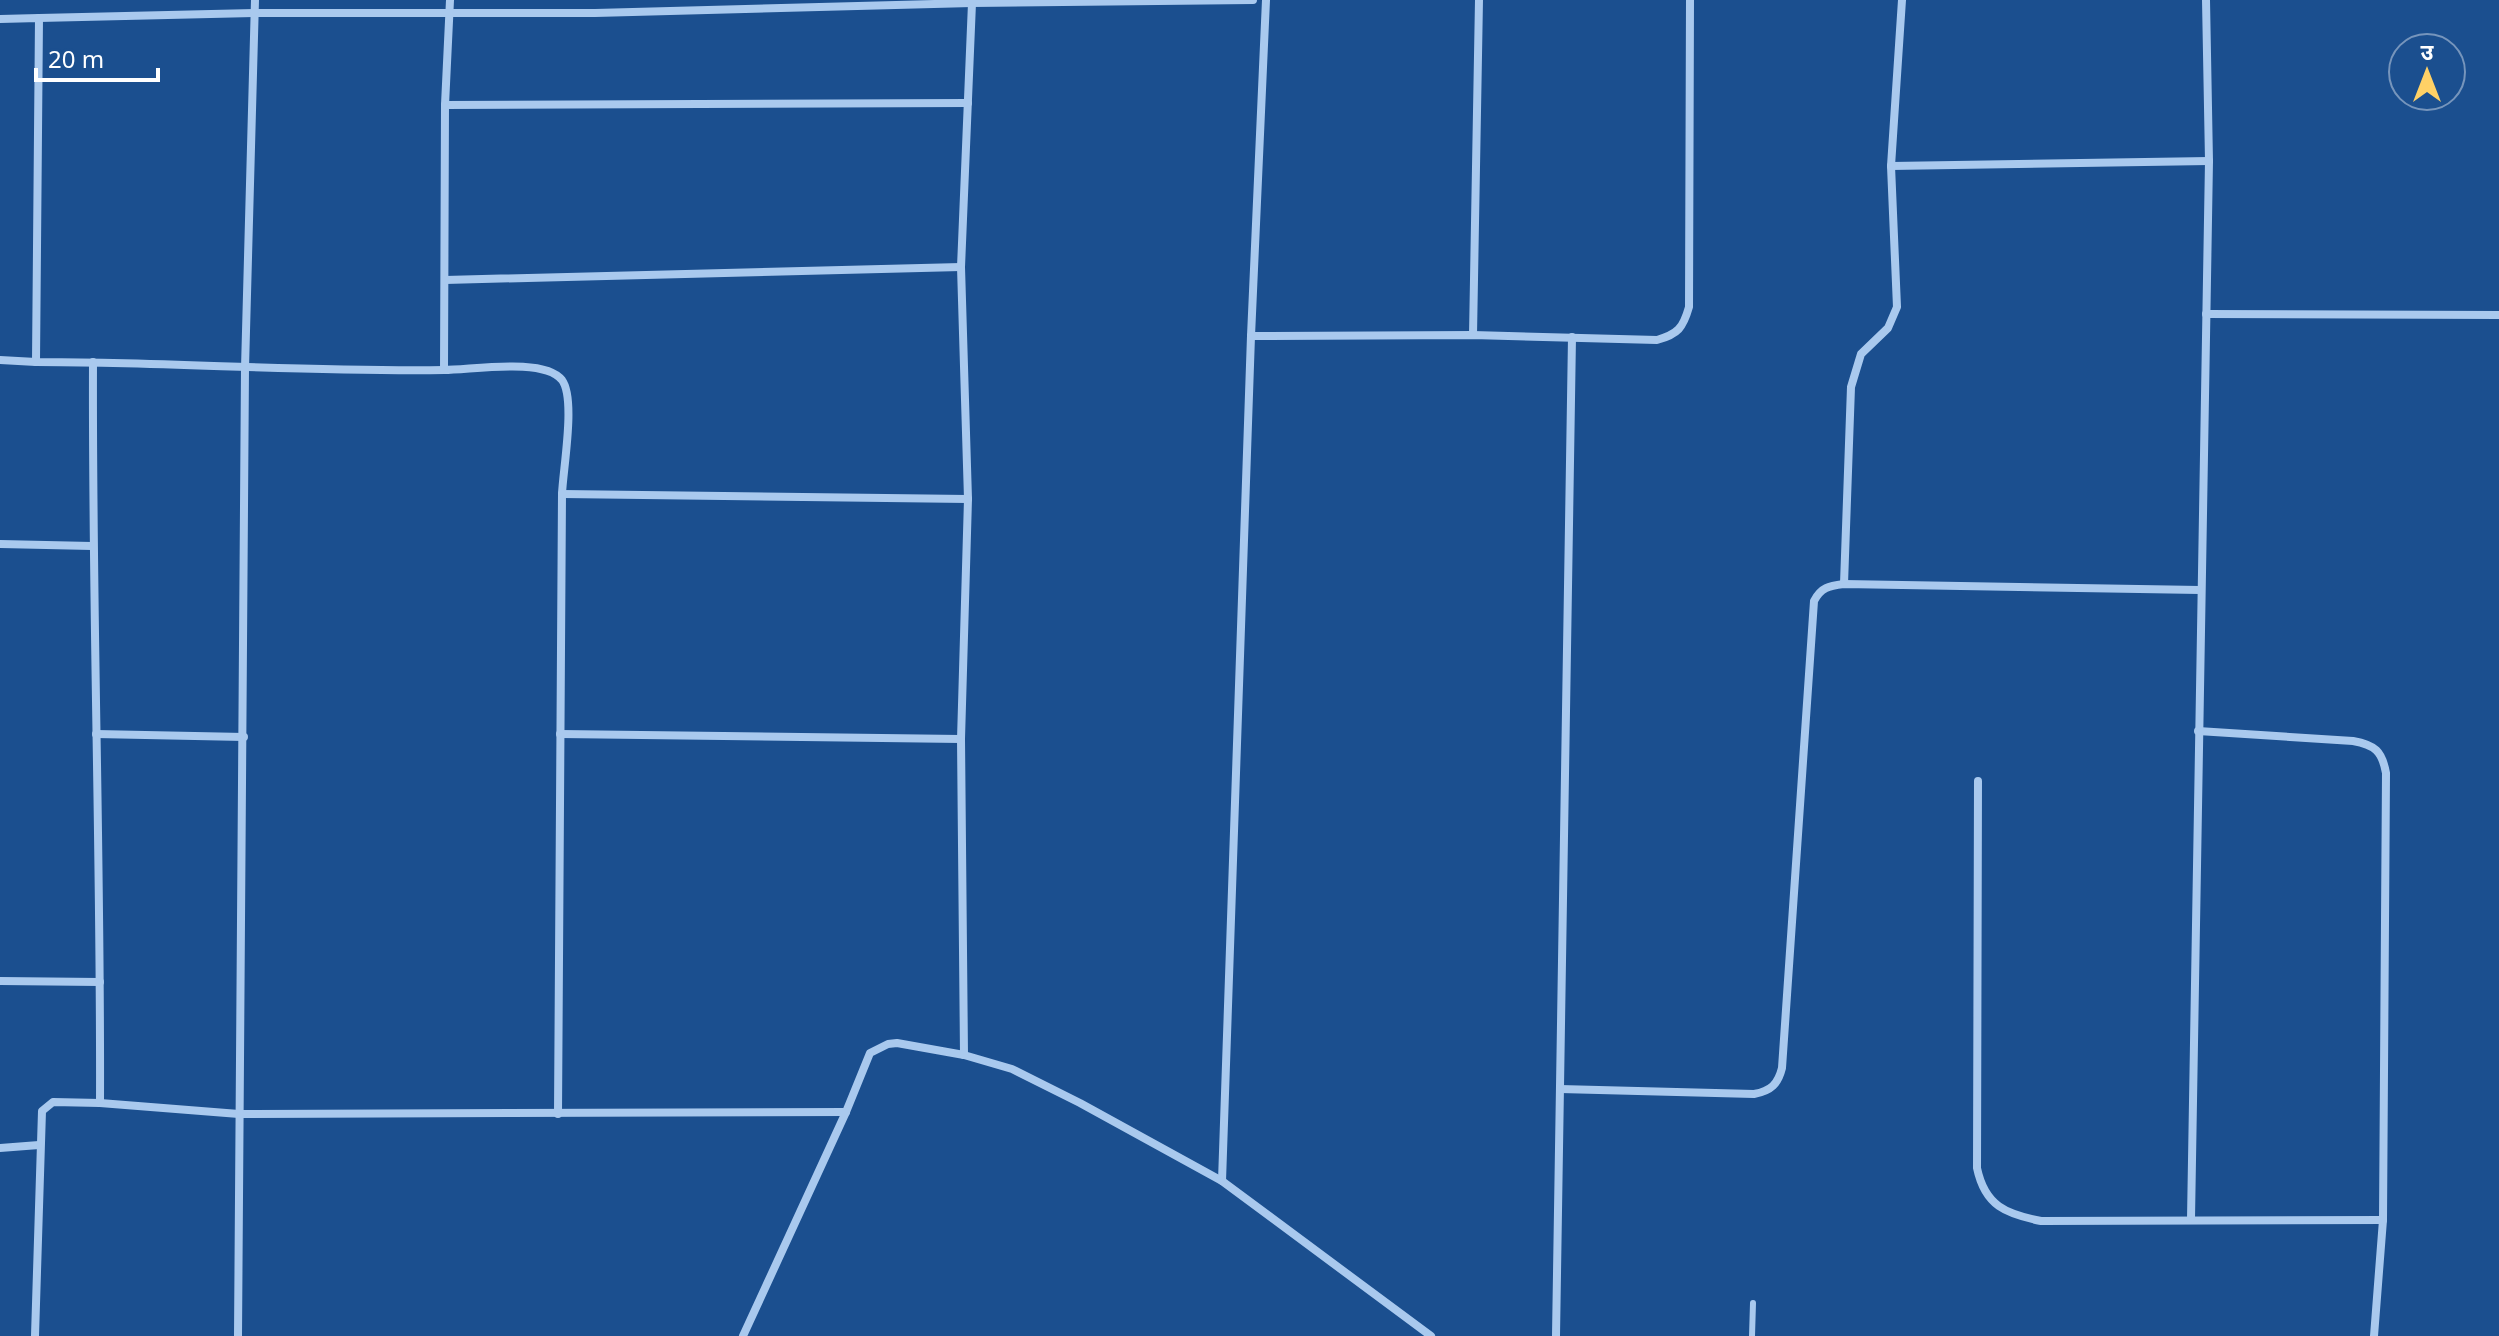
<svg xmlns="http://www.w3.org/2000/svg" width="2499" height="1336" viewBox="0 0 2499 1336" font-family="'Noto Sans','Noto Sans Devanagari',sans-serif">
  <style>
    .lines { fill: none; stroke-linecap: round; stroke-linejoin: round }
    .lane { stroke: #a9c9ee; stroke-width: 6 }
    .street { stroke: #a9c9ee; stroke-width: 8 }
  </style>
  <rect width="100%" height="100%" fill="#1b4f8f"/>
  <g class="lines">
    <polyline class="lane" points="1752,1336 1753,1303"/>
    <g class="street">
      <polyline points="39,18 254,13 595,13 972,3 1253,0"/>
      <path d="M0,19L39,18L36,362C172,362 308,372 444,370C472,370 544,357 562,380C576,399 563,469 562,494L558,1114"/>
      <polyline points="445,105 968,103"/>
      <polyline points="1891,166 2209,161"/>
      <polyline points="445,280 961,267"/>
      <polyline points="2206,314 2499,315"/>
      <polyline points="1473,335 1479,0"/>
      <path d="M1251,336L1473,335L1657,340C1678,334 1683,328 1689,307L1690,0"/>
      <polyline points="0,360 36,362"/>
      <polyline points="444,370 445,105 450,0"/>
      <polyline points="562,494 968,499"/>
      <polyline points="0,544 92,546"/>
      <polyline points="1844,584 1851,387 1861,354 1888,328 1897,307 1891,166 1902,0"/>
      <path d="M2198,731L2353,741C2375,745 2382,751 2386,773L2383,1220L2374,1336"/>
      <polyline points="96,734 244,737"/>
      <polyline points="560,734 961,739"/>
      <path d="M1978,781L1977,1168C1985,1206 2006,1214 2041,1221L2383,1220"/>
      <polyline points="0,981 100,982"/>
      <polyline points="964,1055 961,739 968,499 961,267 972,3"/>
      <path d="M1560,1089L1754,1094C1771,1091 1778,1084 1782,1068L1814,601C1821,587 1829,586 1844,584L2200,590"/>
      <polyline points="100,1103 239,1114 846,1112"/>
      <polyline points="0,1148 39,1145"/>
      <polyline points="1222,1181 1251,336 1266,0"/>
      <polyline points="2191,1219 2209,161 2206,0"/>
      <path d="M35,1336L42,1111L53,1102L100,1103C101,856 92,609 93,362"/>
      <polyline points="238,1336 245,368 255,0"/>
      <polyline points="743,1336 846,1112 870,1053 888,1044 897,1043 964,1055 1012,1069 1080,1103 1222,1181 1431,1336"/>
      <polyline points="1556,1336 1572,337"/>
    </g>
  </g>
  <g transform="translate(2427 72)"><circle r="38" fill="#1b4f8f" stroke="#7695bc" stroke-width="2"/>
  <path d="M0-6L14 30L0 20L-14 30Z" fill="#ffd166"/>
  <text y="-12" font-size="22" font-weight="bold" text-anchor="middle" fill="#ffffff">उ</text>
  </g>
  <path d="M36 68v12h122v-12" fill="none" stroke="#ffffff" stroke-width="4"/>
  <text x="48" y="68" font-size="24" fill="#ffffff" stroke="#1b4f8f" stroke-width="6" paint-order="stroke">20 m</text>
</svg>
